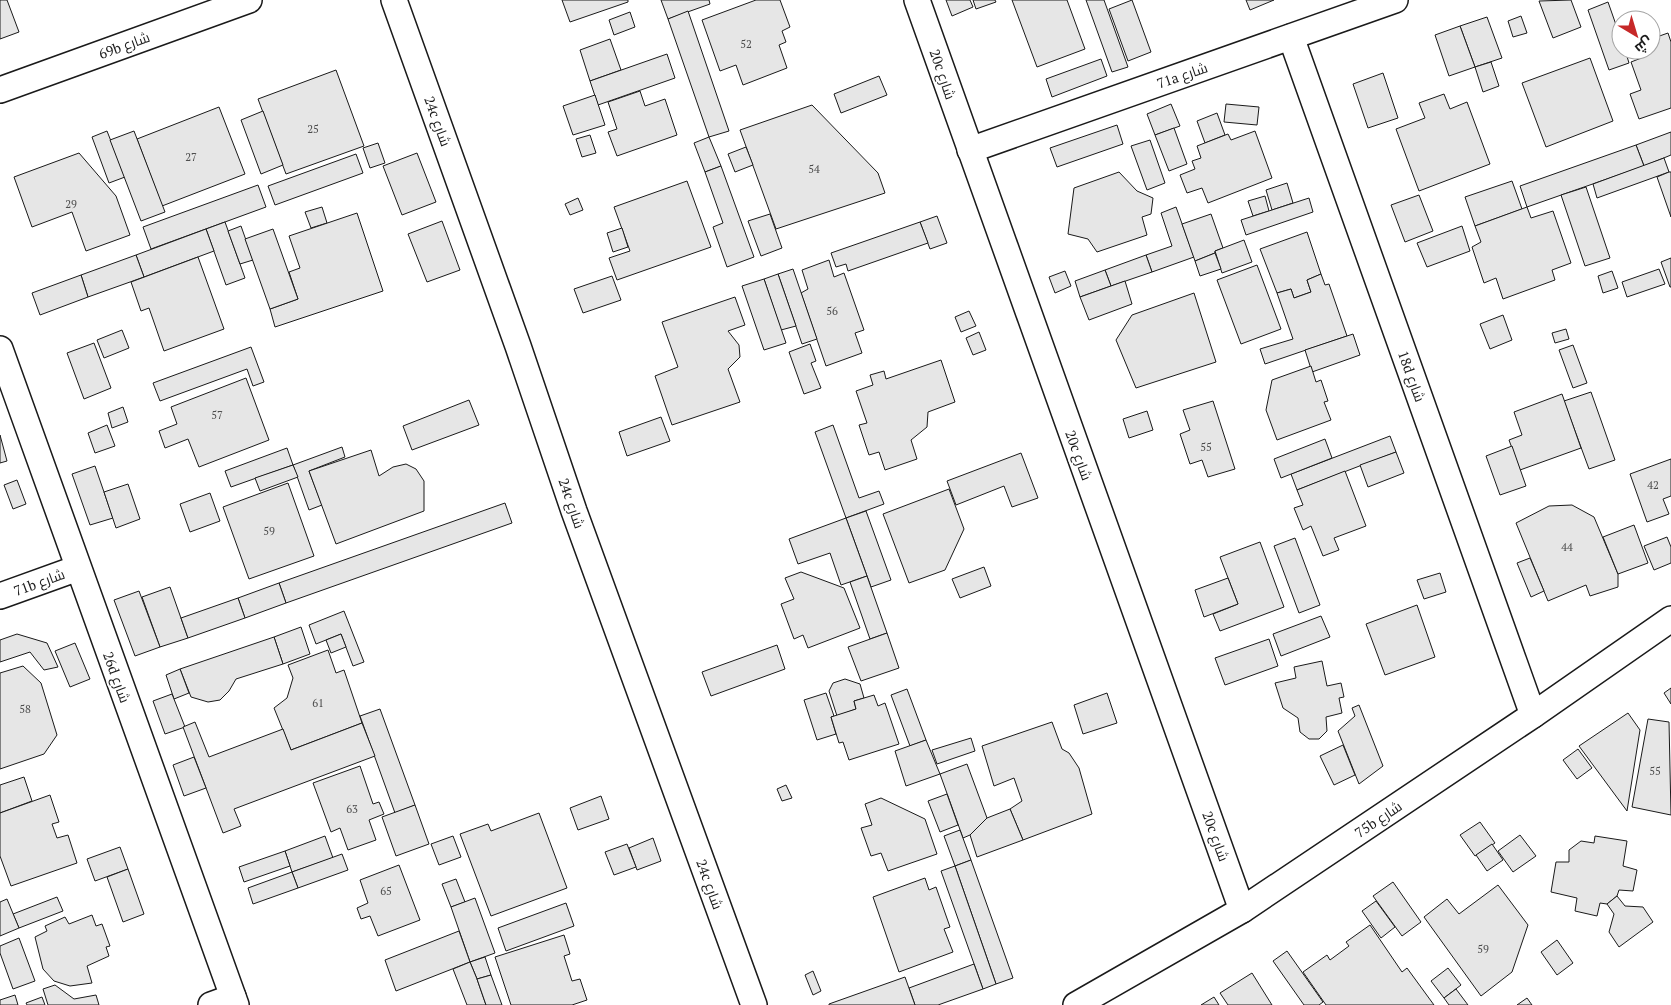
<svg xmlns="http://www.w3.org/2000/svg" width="1671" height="1005" viewBox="0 0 1671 1005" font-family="'PT Serif',Cairo,serif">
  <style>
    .building { fill: #e6e6e6; stroke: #1a1a1a }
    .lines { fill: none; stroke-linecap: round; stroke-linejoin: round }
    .minor-casing { stroke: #1a1a1a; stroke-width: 28 }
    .minor { stroke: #fff; stroke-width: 25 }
    .labels { text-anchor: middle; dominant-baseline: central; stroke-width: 4; stroke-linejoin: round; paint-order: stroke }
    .number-label { font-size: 11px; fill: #4d4d4d }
    .street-label { font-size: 14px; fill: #1a1a1a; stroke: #fff }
  </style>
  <rect width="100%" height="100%" fill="#fff"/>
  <g class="building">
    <polygon points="0,0 7,0 19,32 0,39"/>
    <polygon points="562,0 628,0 628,2 570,22"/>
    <polygon points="661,0 709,0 710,4 668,19"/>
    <polygon points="756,0 780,0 790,27 782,31 786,42 779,45 787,68 743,85 736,65 720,71 702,20"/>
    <polygon points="946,0 970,0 973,7 952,16"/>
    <polygon points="973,0 995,0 996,2 976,9"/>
    <polygon points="1012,0 1067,0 1085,49 1037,67"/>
    <polygon points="1086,0 1104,0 1128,67 1112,72"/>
    <polygon points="1132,0 1151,52 1128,61 1109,9"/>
    <polygon points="1246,0 1274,0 1250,10"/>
    <polygon points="1571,0 1581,27 1553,38 1539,1"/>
    <polygon points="1608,2 1621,39 1621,50 1625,50 1629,63 1609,70 1588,10"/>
    <polygon points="688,11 729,131 709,137 668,19"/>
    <polygon points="630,12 635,27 614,35 609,20"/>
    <polygon points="1521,16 1527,33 1513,37 1508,21"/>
    <polygon points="1487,17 1502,58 1475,67 1460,26"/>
    <polygon points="1460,26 1475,67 1449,76 1435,35"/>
    <polygon points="1668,33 1671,42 1671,108 1639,119 1630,94 1641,90 1631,62 1644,57 1641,50 1651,50 1651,39"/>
    <polygon points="610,39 621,70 590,81 580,50"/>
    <polygon points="667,54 675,78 598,105 590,81"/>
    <polygon points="1590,58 1613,121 1546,147 1522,83"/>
    <polygon points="1101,59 1107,76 1052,97 1046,79"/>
    <polygon points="1491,62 1499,86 1483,92 1475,67"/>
    <polygon points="336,70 364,146 286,174 258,99"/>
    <polygon points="1383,73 1398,118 1368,128 1353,84"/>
    <polygon points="879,76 887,95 841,113 834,94"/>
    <polygon points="640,91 645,106 665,99 677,135 617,156 608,132 617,129 608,102"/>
    <polygon points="1444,94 1450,109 1467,102 1490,164 1419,191 1396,129 1425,118 1419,103"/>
    <polygon points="595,95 605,125 573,135 563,106"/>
    <polygon points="1171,104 1180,126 1155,135 1147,114"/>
    <polygon points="1226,104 1259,107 1257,125 1224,122"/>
    <polygon points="812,105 878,173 885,193 776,229 740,130"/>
    <polygon points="219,107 245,174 162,206 137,139"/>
    <polygon points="263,111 283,165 261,174 241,120"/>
    <polygon points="1217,113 1225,135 1205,143 1197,121"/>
    <polygon points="1117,125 1123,144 1057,167 1050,148"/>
    <polygon points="1174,128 1187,164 1169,171 1155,135"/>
    <polygon points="107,131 125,177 109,183 92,137"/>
    <polygon points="134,131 165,212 141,221 110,140"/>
    <polygon points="1255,131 1272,178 1208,203 1202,188 1187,193 1180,175 1195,169 1192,161 1201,158 1197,146 1228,134 1231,140"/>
    <polygon points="1671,132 1671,155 1644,166 1636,145"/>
    <polygon points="590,135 596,153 582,157 576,139"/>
    <polygon points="709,137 721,166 705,172 694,143"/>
    <polygon points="1150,140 1165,183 1147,190 1131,146"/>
    <polygon points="378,143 385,163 370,168 363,148"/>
    <polygon points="1636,145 1644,166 1527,207 1520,186"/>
    <polygon points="746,147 753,165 735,172 728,154"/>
    <polygon points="79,153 116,196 130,235 86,251 72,212 32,227 14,177"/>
    <polygon points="417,153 436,202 402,215 383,166"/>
    <polygon points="356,154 363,173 275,205 268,186"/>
    <polygon points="1664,158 1669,172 1597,198 1593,184"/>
    <polygon points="721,166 754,257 727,267 713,227 723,223 705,172"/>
    <polygon points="1119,172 1137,191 1153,198 1151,214 1142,217 1147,235 1097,252 1088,239 1068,234 1074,188"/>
    <polygon points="1669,172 1671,172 1671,217 1657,177"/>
    <polygon points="687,181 711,247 617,280 609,258 630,251 614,207"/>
    <polygon points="1512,181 1522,209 1475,226 1465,197"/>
    <polygon points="1287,183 1293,203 1272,210 1266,190"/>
    <polygon points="258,185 266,207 151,249 143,227"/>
    <polygon points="1586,187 1610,258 1585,266 1561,195"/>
    <polygon points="1419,195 1433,231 1405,242 1391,205"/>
    <polygon points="1265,196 1269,211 1253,216 1248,201"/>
    <polygon points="578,198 583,210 570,215 565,204"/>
    <polygon points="1309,198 1313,212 1246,235 1241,220"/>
    <polygon points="322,207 327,223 311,228 305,212"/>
    <polygon points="1176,207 1194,257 1152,272 1146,255 1172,246 1161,213"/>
    <polygon points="1527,207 1531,218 1553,211 1571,263 1552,270 1555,280 1503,299 1496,278 1484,283 1472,247 1481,242 1475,226"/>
    <polygon points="357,213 383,291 275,327 270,309 298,299 289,272 300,268 289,236"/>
    <polygon points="770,214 782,248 761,256 748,221"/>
    <polygon points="1211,214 1223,248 1215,251 1215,253 1195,261 1182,224"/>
    <polygon points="937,216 947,243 930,249 920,222"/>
    <polygon points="442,221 460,270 427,282 408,234"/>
    <polygon points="225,222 245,278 226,285 206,229"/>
    <polygon points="920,222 928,243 848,271 846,264 836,267 831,253"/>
    <polygon points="241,226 253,260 240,264 228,231"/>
    <polygon points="1462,226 1470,251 1427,267 1417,243"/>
    <polygon points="622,228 628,247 613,252 607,233"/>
    <polygon points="206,229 214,251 144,277 136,255"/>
    <polygon points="273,229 298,299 270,309 245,239"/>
    <polygon points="1307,232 1321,274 1307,280 1311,292 1294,298 1291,289 1277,293 1260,249"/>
    <polygon points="1244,240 1252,262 1222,273 1215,251"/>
    <polygon points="1215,253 1221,269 1200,276 1195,261"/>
    <polygon points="136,255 144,277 88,297 81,275"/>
    <polygon points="1146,255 1152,272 1111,286 1105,270"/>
    <polygon points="198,257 224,329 164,351 149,308 141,311 131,282"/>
    <polygon points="1671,258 1671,287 1670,287 1661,262"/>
    <polygon points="829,260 834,277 844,273 864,330 855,333 862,353 826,366 801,293 808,289 802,270"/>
    <polygon points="1257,265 1281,329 1241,344 1217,280"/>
    <polygon points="793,269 817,339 802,344 778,274"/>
    <polygon points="1659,269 1665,284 1627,297 1622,282"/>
    <polygon points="1105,270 1111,286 1080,297 1075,281"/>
    <polygon points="1065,271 1071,286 1055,293 1049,277"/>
    <polygon points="1612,271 1618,288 1603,293 1598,276"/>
    <polygon points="778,274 796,326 781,330 764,279"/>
    <polygon points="1321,274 1325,285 1329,284 1347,336 1265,364 1260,349 1293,339 1277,293 1291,289 1294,298 1311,292 1307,280"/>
    <polygon points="81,275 88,297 40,315 32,293"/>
    <polygon points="612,276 621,300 583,313 574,289"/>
    <polygon points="764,279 786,343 764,350 742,286"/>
    <polygon points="1125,281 1132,304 1089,320 1080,297"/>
    <polygon points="1194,293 1216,362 1136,388 1116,340 1132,315"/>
    <polygon points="735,297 745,325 728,331 739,345 740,357 728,369 740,402 672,425 655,376 678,367 662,322"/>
    <polygon points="969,311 976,326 961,332 955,317"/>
    <polygon points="1503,315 1512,340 1490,349 1480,324"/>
    <polygon points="1566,329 1569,339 1555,343 1552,333"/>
    <polygon points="122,330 129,348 104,358 97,340"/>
    <polygon points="979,332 986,350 973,355 966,338"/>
    <polygon points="1353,334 1360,355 1312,372 1305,350"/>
    <polygon points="94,343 111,388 84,399 67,353"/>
    <polygon points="810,344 816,361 811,363 821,388 804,394 789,352"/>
    <polygon points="1573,345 1587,383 1573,388 1559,350"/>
    <polygon points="251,347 264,382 253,386 247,369 160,401 153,383"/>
    <polygon points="941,360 955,402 928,412 927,427 911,440 917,459 885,470 879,452 869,455 859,425 867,423 856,391 873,385 870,375 884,371 886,379"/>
    <polygon points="1311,366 1316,382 1321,380 1328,401 1324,402 1331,420 1277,440 1266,410 1272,380"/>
    <polygon points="246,378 269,440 199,467 188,439 165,448 159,431 177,424 171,407"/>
    <polygon points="1591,392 1615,460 1589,469 1564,401"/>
    <polygon points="1562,394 1581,448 1520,470 1509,440 1522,435 1514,412"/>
    <polygon points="469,400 479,425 412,450 403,426"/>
    <polygon points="1213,401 1235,469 1208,477 1202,460 1190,464 1180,434 1190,430 1183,410"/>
    <polygon points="123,407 128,422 112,428 108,413"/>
    <polygon points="1147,411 1153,430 1129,438 1123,419"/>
    <polygon points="661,417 670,441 627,456 619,432"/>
    <polygon points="107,425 115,446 95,453 88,433"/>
    <polygon points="833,425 859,498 879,491 884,504 846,518 815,432"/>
    <polygon points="0,435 7,461 0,463"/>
    <polygon points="1390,436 1396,452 1297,490 1291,474"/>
    <polygon points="1325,439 1332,458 1281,478 1274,459"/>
    <polygon points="1512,446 1526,486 1500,495 1486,456"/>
    <polygon points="342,447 345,457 309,471 322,505 309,510 293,465"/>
    <polygon points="287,448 293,465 231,487 225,471"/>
    <polygon points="371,450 379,476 393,467 406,464 416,469 424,481 424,511 336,544 309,471"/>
    <polygon points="1396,452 1404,473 1368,487 1360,465"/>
    <polygon points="1021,453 1038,498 1012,507 1004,486 956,505 947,481"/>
    <polygon points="1671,459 1671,496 1663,499 1669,514 1647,522 1630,474"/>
    <polygon points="293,465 298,477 260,491 255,478"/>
    <polygon points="95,466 113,518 90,525 72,474"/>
    <polygon points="1345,471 1366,526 1334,538 1339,550 1323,556 1311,526 1303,530 1294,508 1303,505 1297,490"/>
    <polygon points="17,480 26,504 13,509 4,485"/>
    <polygon points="288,483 314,556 249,579 223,507"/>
    <polygon points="128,484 140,519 116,528 104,492"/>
    <polygon points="949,489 964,529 945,570 909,583 883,514"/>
    <polygon points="210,493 220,521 190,532 180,504"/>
    <polygon points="505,503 512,523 286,603 279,583"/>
    <polygon points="1572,505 1594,517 1618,574 1618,587 1590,596 1586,585 1548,601 1516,523 1549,506"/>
    <polygon points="866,511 891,580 871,587 846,518"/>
    <polygon points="846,518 867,576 841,585 830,553 798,564 789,539"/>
    <polygon points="1634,525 1648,563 1618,574 1603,537"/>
    <polygon points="1667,537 1671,547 1671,563 1654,570 1644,546"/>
    <polygon points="1295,538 1320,605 1299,613 1274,546"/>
    <polygon points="1260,542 1284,607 1220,631 1213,614 1238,604 1220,557"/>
    <polygon points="1530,558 1544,591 1531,597 1517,563"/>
    <polygon points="984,567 991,586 960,598 952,579"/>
    <polygon points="801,572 844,588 860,628 808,648 803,635 794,639 781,604 794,599 785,578"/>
    <polygon points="1440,573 1446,592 1424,599 1417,580"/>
    <polygon points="867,576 887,633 870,639 850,582"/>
    <polygon points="1228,578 1238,604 1204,617 1195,590"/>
    <polygon points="279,583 286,603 245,618 238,598"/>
    <polygon points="170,587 188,638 160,647 142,597"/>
    <polygon points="139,591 160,647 135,656 114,600"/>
    <polygon points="238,598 245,618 188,638 181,618"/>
    <polygon points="1417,605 1435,657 1385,675 1366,624"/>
    <polygon points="344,611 364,662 353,666 341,634 316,644 309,625"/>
    <polygon points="1321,616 1330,637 1281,656 1273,634"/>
    <polygon points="301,627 310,654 283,664 274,637"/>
    <polygon points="887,633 899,668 861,681 848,647"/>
    <polygon points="17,634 47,643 58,667 44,670 30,652 0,662 0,640"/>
    <polygon points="341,634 346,647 331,653 326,640"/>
    <polygon points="274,637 283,664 236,679 229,691 220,700 208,702 191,697 180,669"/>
    <polygon points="1269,639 1278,666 1225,685 1215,658"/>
    <polygon points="75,643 90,679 70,687 55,651"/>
    <polygon points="777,645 785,669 711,696 702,672"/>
    <polygon points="328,650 336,673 344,670 362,723 291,750 274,708 287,698 293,678 288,665"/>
    <polygon points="1322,661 1327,686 1341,683 1344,697 1339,698 1342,713 1326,717 1327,731 1319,739 1309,739 1300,732 1298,718 1283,708 1275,683 1296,678 1294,667"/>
    <polygon points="23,666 41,683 57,735 44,754 0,769 0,673"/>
    <polygon points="180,669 189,693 174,699 166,675"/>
    <polygon points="845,679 860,684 864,698 854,701 856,709 837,716 829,691 833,683"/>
    <polygon points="1671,688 1671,704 1664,693"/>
    <polygon points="907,689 926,740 910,746 891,695"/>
    <polygon points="826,693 834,716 831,717 836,734 817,740 804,700"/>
    <polygon points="1107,693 1117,723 1083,734 1074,705"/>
    <polygon points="172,694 185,727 165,734 153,701"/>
    <polygon points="874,695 878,706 885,703 899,744 849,760 843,742 839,743 831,717 856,709 854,701"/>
    <polygon points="1359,705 1383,766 1359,784 1338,731 1355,716 1352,708"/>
    <polygon points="380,709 415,805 395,813 360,716"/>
    <polygon points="1628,713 1640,730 1627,811 1579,746"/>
    <polygon points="1648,719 1669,722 1671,815 1632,807"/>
    <polygon points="195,722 209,757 283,729 291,750 362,723 375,756 234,809 241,826 223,833 183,727"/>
    <polygon points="1052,722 1062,749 1069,753 1079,768 1092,814 1023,840 1010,809 1022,801 1014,778 994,786 982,746"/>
    <polygon points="971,738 975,751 937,764 932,750"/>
    <polygon points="926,740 940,774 906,786 895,751"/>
    <polygon points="1343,745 1355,775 1334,785 1320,756"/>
    <polygon points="1578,749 1592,768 1577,779 1563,760"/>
    <polygon points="194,757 206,788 184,796 173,765"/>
    <polygon points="967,764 987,818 970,835 963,838 940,774"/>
    <polygon points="360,766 373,804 379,802 384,814 369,820 376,840 348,850 340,828 331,832 313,783"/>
    <polygon points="24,777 32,801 0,813 0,785"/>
    <polygon points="786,785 792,798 782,801 777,789"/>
    <polygon points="947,794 958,825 940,832 928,801"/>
    <polygon points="50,795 59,822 52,824 57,838 68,835 77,863 11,886 0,856 0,813"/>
    <polygon points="601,796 609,819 578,830 570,808"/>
    <polygon points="881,798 925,819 937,854 888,871 881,853 871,856 861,828 872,825 865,804"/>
    <polygon points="415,805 429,844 396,856 382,817"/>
    <polygon points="1010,809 1023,840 977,857 970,835 987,818"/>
    <polygon points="539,813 567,888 491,916 460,834 488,824 491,831"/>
    <polygon points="1480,822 1495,843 1475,856 1460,835"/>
    <polygon points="960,830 971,860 955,866 944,836"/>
    <polygon points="1520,835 1536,856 1513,872 1498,851"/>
    <polygon points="325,836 333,858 292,872 285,851"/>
    <polygon points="453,836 461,857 439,865 431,844"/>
    <polygon points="1595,836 1627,841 1623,866 1637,870 1633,891 1619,890 1617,896 1607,904 1600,903 1597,916 1575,911 1577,898 1551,892 1556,862 1569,862 1569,850 1581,841 1594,843"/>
    <polygon points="653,838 661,861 637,870 629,848"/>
    <polygon points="627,844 636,867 614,875 605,852"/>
    <polygon points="1492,844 1503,860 1487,871 1476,855"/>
    <polygon points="120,847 128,869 95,881 87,859"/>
    <polygon points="285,851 290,866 244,882 239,867"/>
    <polygon points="342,854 348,870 298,888 292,872"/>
    <polygon points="971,860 1013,978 996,984 955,866"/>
    <polygon points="399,865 420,920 378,936 370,916 361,919 357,908 368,903 360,880"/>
    <polygon points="955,866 996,984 983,989 941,871"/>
    <polygon points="128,869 144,914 123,922 107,877"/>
    <polygon points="292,872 298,888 253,904 248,888"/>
    <polygon points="925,878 929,890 936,887 950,927 944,929 953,952 899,972 873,897"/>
    <polygon points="456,879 465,902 451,907 442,884"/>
    <polygon points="1393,882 1421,922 1402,936 1373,896"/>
    <polygon points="1498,885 1528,925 1512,972 1481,996 1424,917 1447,899 1459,914"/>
    <polygon points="1617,896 1625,906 1643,907 1653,922 1619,947 1609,932 1614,914 1607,904"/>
    <polygon points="57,897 63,911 19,928 13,914"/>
    <polygon points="475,898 495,953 470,962 451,907"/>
    <polygon points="7,899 19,928 0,936 0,902"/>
    <polygon points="1376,901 1395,927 1381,938 1362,911"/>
    <polygon points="566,903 574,926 506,951 498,928"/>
    <polygon points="92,915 96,926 102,924 110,946 106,947 109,956 87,966 92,983 70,986 54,981 43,969 35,937 47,931 45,926 65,917 69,924"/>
    <polygon points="1370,925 1402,972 1407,968 1434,1005 1326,1005 1303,972 1327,955 1330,960 1349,946 1346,942"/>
    <polygon points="459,931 470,962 396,991 385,960"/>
    <polygon points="564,935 570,954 564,956 572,981 580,979 587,1000 572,1005 511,1005 495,957"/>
    <polygon points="19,938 35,981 13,989 0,953 0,946"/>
    <polygon points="1557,940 1573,963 1557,975 1541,952"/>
    <polygon points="1287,951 1323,1002 1319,1005 1304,1005 1273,961"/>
    <polygon points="485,957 491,975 477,979 470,962"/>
    <polygon points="470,962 477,979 486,1005 467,1005 453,969"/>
    <polygon points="974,964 983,989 938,1005 915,1005 909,988"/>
    <polygon points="1448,968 1461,985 1444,998 1431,981"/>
    <polygon points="813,971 821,991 813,995 805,975"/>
    <polygon points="1252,973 1272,1005 1228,1005 1220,993"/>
    <polygon points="491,975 502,1005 486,1005 477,979"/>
    <polygon points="905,977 915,1005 829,1005 829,1004"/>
    <polygon points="55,985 74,999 96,995 99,1005 48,1005 43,989"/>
    <polygon points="1456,989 1468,1005 1449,1005 1444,998"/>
    <polygon points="15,995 18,1005 0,1005 0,1000"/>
    <polygon points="42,997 45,1005 27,1005 26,1003"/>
    <polygon points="1214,997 1219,1005 1201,1005"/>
    <polygon points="1527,998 1532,1005 1517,1005"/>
  </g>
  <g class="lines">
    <g class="minor-casing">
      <g id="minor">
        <polyline points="394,0 518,346 574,511 754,1005"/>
        <polyline points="917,0 1242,910"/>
        <polyline points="1291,37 1533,715"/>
        <polyline points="0,90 249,0"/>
        <polyline points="970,150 1395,0"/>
        <polyline points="0,349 236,1005"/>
        <polyline points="0,596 78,568"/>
        <polyline points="211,1005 233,997"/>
        <polyline points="1076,1005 1242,910 1533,715 1671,619"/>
      </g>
    </g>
    <use href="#minor" class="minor"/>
  </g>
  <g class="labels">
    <g class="number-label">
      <text x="746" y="44">52</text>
      <text x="313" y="129">25</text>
      <text x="191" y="157">27</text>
      <text x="814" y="169">54</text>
      <text x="71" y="204">29</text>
      <text x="832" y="311">56</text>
      <text x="217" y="415">57</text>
      <text x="1206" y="447">55</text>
      <text x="1653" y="485">42</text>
      <text x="269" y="531">59</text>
      <text x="1567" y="547">44</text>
      <text x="318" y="703">61</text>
      <text x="25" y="709">58</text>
      <text x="1655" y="771">55</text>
      <text x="352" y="809">63</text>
      <text x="386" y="891">65</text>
      <text x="1483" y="949">59</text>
    </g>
    <g class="street-label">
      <text transform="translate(124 45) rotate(-20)">69b شارع</text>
      <text transform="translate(943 74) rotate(71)">20c شارع</text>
      <text transform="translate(1182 75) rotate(-19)">71a شارع</text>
      <text transform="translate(438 121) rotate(70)">24c شارع</text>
      <text transform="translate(1412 376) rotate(70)">18d شارع</text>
      <text transform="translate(1079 455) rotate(70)">20c شارع</text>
      <text transform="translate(572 503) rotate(71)">24c شارع</text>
      <text transform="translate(39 582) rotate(-20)">71b شارع</text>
      <text transform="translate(117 677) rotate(70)">26d شارع</text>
      <text transform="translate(1378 819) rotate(-34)">75b شارع</text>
      <text transform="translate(1216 836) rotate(70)">20c شارع</text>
      <text transform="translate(710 884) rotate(70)">24c شارع</text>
    </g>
  </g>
  <g transform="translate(1636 35) rotate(142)"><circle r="24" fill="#ffffff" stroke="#a3a3a3"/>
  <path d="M0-4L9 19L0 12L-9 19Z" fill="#c62828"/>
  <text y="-8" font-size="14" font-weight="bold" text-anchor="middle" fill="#1a1a1a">ش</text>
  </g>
</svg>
